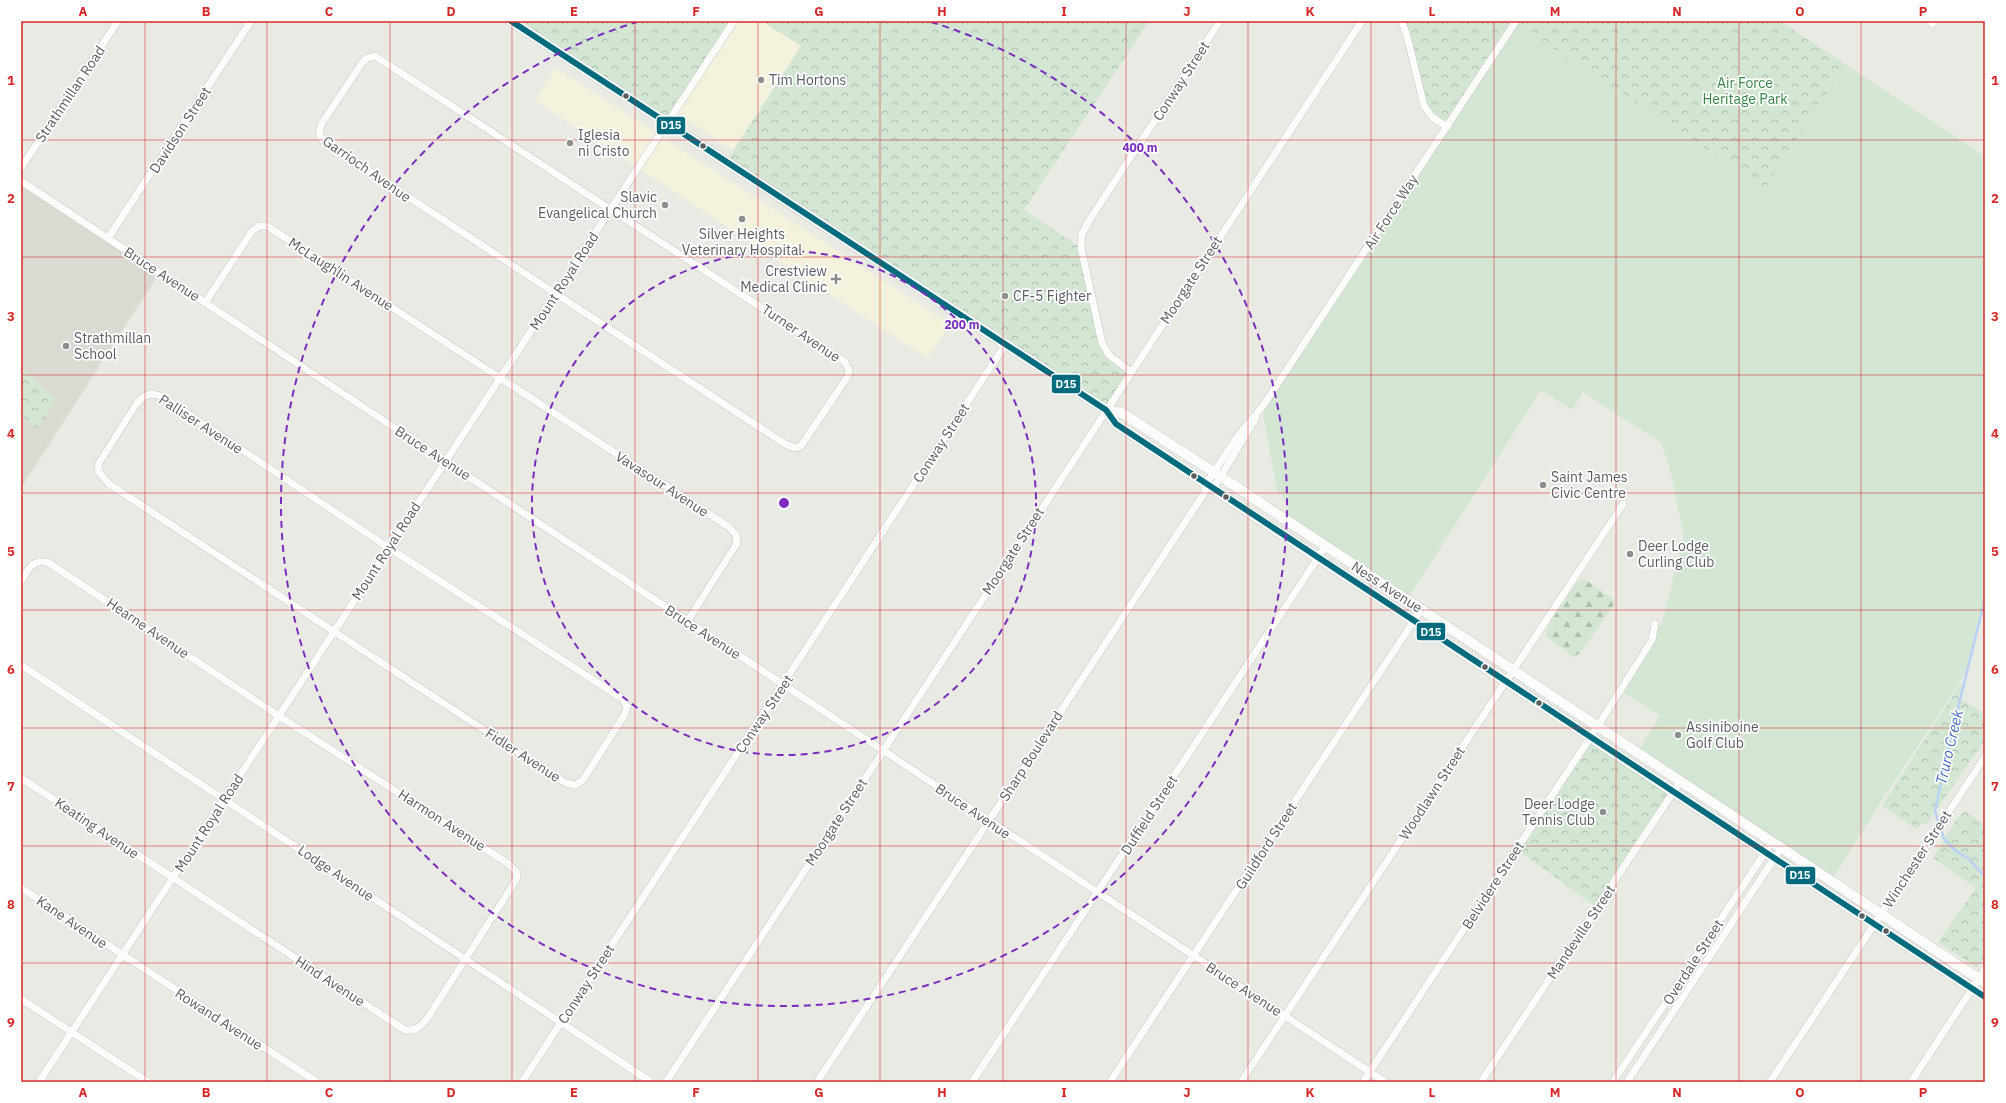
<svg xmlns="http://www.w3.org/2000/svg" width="2006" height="1103" viewBox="0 0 2006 1103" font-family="'IBM Plex Sans',sans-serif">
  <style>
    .commercial { fill: #f4f2dd }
    .education { fill: #dadad2 }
    .grass { fill: #d2e6d3 }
    .forest { fill: url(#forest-firs) }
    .park { fill: url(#park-crowns) }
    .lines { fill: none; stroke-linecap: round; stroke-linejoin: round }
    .stream { stroke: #b8d1f4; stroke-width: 2.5 }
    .street-casing { stroke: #c7c8c6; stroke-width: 8 }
    .secondary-casing { stroke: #c7c7c6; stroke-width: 11 }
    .street { stroke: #fcfcfb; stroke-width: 7 }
    .secondary { stroke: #fcfcfb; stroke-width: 10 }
    .bus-1-casing { stroke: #fff; stroke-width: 9 }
    .bus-1 { stroke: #026c7e; stroke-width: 6 }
    .grid { fill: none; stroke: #d62828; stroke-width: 1; stroke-opacity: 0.55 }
    .ring { fill: none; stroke: #7b2cbf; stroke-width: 2; stroke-dasharray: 7 5 }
    .poi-dot { fill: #8c8e90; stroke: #fff; stroke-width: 1.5 }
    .bus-dot { fill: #5a5c62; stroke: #fff; stroke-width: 1.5 }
    .labels { text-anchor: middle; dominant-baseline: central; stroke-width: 3.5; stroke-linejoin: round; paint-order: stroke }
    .poi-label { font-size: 14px; fill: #5a5c62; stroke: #fff; text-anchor: start }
    .street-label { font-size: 14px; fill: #5a5c62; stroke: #fff }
    .park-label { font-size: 14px; fill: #388348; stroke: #fff }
    .water-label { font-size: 15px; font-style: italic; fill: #476dbd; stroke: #fff }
    .centre { fill: #7b2cbf; stroke: #fff; stroke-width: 2 }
    .ring-label { font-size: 12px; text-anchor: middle; font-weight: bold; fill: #7b2cbf; stroke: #fff; stroke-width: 3.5; stroke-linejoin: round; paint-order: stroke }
    .line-badge { stroke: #fff; stroke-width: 1.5 }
    .badge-label { font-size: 11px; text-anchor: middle; font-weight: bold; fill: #fff }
    .neatline { fill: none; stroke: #d62828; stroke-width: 1.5 }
    .grid-label { font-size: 13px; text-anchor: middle; font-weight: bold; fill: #d62828 }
  </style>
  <defs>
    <pattern id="forest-firs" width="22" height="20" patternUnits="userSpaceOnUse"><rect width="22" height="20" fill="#d2e6d3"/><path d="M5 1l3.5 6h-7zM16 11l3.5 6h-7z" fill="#adbeaf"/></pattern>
    <pattern id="park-crowns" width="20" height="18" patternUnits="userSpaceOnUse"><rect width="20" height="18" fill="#d2e6d3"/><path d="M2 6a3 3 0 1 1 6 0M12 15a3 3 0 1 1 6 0" fill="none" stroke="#adbeaf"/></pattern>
  </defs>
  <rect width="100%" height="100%" fill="#eaeae4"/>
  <g class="commercial">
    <polygon points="734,21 762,21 801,46 733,150 674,111"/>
    <polygon points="556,68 950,324 927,358 535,100"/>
  </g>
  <polygon class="education" points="21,181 160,272 21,488"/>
  <polygon class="grass" points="1514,23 1765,187 1846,65 1985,156 1985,599 1967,671 1877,808 1831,881 1637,753 1660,716 1620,690 1652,640 1655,624 1661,626 1684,537 1670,468 1661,443 1583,392 1572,410 1541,390 1407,600 1284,519 1289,504 1277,490 1262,408"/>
  <polygon class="forest" points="1584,579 1615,600 1614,605 1581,652 1574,657 1545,636 1549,624 1577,582"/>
  <g class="park">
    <polygon points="512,21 734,21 668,124"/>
    <polygon points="762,21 1149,21 1024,210 1081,248 1105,350 1131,372 1106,410 726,162 801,46"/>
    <polygon points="1402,21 1780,21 1846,65 1765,188 1514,23 1447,127 1429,113"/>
    <polygon points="23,368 56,400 38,429 21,415 21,370"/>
    <polygon points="1961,683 1966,686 1959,698 1985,714 1985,740 1926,825 1922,823 1917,829 1882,806"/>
    <polygon points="1590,738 1674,792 1597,908 1517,849"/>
    <polygon points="1965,811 1985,825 1985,958 1980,964 1976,967 1938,942 1976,888 1933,858 1956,820"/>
  </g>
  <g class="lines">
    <polyline class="stream" points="1985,599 1953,728 1935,811 1944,839 1956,851 1969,859 1985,877"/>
    <g class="street-casing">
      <g id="street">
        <polyline points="1402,21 1408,40 1424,106 1432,117 1447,127"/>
        <polyline points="1932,24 1935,21"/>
        <polygon points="375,56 845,362 849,370 848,376 801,446 795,448 785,444 323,141 319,132 322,123 362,63 367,58"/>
        <polyline points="21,168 118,21"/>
        <polyline points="21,181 1385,1082"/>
        <polyline points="108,238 251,21"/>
        <polyline points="205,303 252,231 259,226 267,226 729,527 736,535 737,543 687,622"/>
        <polyline points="1131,372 1109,355 1102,343 1081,248 1082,234 1090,219 1220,21"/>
        <polygon points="150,394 158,395 167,400 389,548 621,698 627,706 625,714 583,780 575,785 566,783 556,777 109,484 98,471 99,463 137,403 143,397"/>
        <polyline points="1263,406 1516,21"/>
        <polyline points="1210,489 1213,489 1256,418"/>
        <path d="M21,581C29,569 32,558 49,563L279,716L509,864L517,873L516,880L427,1019C420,1027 416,1031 405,1030L21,778"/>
        <polyline points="21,665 651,1082"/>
        <polyline points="21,888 317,1082"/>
        <polyline points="21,999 148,1082"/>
        <polyline points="39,1082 734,21"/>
        <polyline points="522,1082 1005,345"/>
        <polyline points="666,1082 1362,21"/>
        <polyline points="817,1082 1205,492 1206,484 1237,437 1266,402"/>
        <polyline points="972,1082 1325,547"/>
        <polyline points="1110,1082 1421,610"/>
        <polyline points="1241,1082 1623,504"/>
        <polyline points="1363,1082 1601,721 1652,640 1655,624"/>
        <polyline points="1481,1082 1680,782"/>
        <polyline points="1613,1082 1772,842"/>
        <polyline points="1627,1082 1781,848"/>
        <polyline points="1770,1082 1985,757"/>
        <polyline points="1911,1082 1985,969"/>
      </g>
    </g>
    <g class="secondary-casing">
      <g id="secondary">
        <polyline points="511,21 1106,410 1116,424 1206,484 1985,997"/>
        <polyline points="1106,410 1122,413 1229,482 1985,983"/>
      </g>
    </g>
    <use href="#street" class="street"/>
    <use href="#secondary" class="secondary"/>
    <g class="bus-1-casing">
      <polyline id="bus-1" points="511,21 1106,410 1116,424 1985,997"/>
    </g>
    <use href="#bus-1" class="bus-1"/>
  </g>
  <path class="grid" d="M145,21V1082M267,21V1082M390,21V1082M512,21V1082M635,21V1082M758,21V1082M880,21V1082M1003,21V1082M1126,21V1082M1248,21V1082M1371,21V1082M1494,21V1082M1616,21V1082M1739,21V1082M1861,21V1082M21,140H1985M21,257H1985M21,375H1985M21,493H1985M21,610H1985M21,728H1985M21,846H1985M21,963H1985"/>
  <g class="ring">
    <circle cx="784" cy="503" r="252"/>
    <path d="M931 22A503 503 0 1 1 637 22"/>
  </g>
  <g class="poi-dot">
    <circle cx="761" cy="80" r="4"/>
    <circle cx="570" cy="143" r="4"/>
    <circle cx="665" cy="205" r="4"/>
    <circle cx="742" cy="219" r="4"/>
    <path d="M834 273h4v4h4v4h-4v4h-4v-4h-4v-4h4z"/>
    <circle cx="1005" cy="296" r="4"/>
    <circle cx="66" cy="346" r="4"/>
    <circle cx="1543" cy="485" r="4"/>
    <circle cx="1630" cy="554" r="4"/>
    <circle cx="1678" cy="735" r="4"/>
    <circle cx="1603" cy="812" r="4"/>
  </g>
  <g class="bus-dot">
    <circle cx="626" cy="96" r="3.5"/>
    <circle cx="703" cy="146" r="3.5"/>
    <circle cx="1194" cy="476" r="3.5"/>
    <circle cx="1226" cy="497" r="3.5"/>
    <circle cx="1485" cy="667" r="3.5"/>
    <circle cx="1539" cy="703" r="3.5"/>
    <circle cx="1862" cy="916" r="3.5"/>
    <circle cx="1886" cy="931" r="3.5"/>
  </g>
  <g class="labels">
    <g class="poi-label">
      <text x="769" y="80">Tim Hortons</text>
      <text x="578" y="135">Iglesia<tspan x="578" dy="16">ni Cristo</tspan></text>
      <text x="657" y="197" text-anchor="end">Slavic<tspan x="657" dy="16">Evangelical Church</tspan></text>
      <text x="742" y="234" text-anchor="middle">Silver Heights<tspan x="742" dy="16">Veterinary Hospital</tspan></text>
      <text x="827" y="271" text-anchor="end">Crestview<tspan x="827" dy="16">Medical Clinic</tspan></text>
      <text x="1013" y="296">CF-5 Fighter</text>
      <text x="74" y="338">Strathmillan<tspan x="74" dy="16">School</tspan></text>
      <text x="1551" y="477">Saint James<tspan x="1551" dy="16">Civic Centre</tspan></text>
      <text x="1638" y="546">Deer Lodge<tspan x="1638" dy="16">Curling Club</tspan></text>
      <text x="1686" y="727">Assiniboine<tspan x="1686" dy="16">Golf Club</tspan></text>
      <text x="1595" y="804" text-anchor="end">Deer Lodge<tspan x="1595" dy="16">Tennis Club</tspan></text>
    </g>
    <g class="street-label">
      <text transform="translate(1181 81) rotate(-57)">Conway Street</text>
      <text transform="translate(70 94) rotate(-56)">Strathmillan Road</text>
      <text transform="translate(180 130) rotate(-57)">Davidson Street</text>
      <text transform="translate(367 169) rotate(35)">Garrioch Avenue</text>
      <text transform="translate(1391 212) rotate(-57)">Air Force Way</text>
      <text transform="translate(162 274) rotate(33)">Bruce Avenue</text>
      <text transform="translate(341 274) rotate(33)">McLaughlin Avenue</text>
      <text transform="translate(1191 280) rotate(-57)">Moorgate Street</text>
      <text transform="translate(564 281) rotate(-57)">Mount Royal Road</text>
      <text transform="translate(801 333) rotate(34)">Turner Avenue</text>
      <text transform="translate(201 424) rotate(33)">Palliser Avenue</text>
      <text transform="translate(941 443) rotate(-57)">Conway Street</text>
      <text transform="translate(433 453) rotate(33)">Bruce Avenue</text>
      <text transform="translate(662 484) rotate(33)">Vavasour Avenue</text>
      <text transform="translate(386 551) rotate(-57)">Mount Royal Road</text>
      <text transform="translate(1013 551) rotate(-57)">Moorgate Street</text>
      <text transform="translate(1387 587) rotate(33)">Ness Avenue</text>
      <text transform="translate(148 628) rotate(34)">Hearne Avenue</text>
      <text transform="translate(703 632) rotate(33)">Bruce Avenue</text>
      <text transform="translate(764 714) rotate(-56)">Conway Street</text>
      <text transform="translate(523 755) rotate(33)">Fidler Avenue</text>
      <text transform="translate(1031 756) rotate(-57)">Sharp Boulevard</text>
      <text transform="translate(1432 793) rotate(-57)">Woodlawn Street</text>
      <text transform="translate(973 811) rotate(34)">Bruce Avenue</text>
      <text transform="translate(1149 815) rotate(-57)">Duffield Street</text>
      <text transform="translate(442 820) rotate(33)">Harmon Avenue</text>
      <text transform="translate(836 822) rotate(-57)">Moorgate Street</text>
      <text transform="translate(209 823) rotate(-57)">Mount Royal Road</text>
      <text transform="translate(97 828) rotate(34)">Keating Avenue</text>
      <text transform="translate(1266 846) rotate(-57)">Guildford Street</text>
      <text transform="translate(1917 859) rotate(-57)">Winchester Street</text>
      <text transform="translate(336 873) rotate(34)">Lodge Avenue</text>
      <text transform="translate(1493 885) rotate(-57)">Belvidere Street</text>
      <text transform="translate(72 922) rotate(34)">Kane Avenue</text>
      <text transform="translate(1581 932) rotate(-56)">Mandeville Street</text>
      <text transform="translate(1693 962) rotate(-57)">Overdale Street</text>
      <text transform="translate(330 981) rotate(33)">Hind Avenue</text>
      <text transform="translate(586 984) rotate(-57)">Conway Street</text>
      <text transform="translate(1244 989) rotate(33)">Bruce Avenue</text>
      <text transform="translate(219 1019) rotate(33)">Rowand Avenue</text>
    </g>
    <g class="park-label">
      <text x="1745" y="83">Air Force<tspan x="1745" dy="16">Heritage Park</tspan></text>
    </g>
    <g class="water-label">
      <text transform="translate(1949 747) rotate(-77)">Truro Creek</text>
    </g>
  </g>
  <circle cx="784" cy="503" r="6" class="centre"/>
  <g class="ring-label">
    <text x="1140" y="152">400 m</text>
    <text x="962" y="329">200 m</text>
  </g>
  <g class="line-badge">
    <rect x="656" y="116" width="30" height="19" rx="4" fill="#026c7e"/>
    <rect x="1051" y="374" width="30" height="20" rx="4" fill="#026c7e"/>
    <rect x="1416" y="622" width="30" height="19" rx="4" fill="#026c7e"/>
    <rect x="1785" y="866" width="31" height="19" rx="4" fill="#026c7e"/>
  </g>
  <g class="badge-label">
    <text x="671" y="129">D15</text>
    <text x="1066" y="388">D15</text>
    <text x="1431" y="636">D15</text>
    <text x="1800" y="879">D15</text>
  </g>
  <rect width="2006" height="1103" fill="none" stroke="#ffffff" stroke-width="44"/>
  <rect x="22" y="22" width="1962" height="1059" class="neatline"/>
  <g class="grid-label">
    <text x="83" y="16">A</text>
    <text x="206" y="16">B</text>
    <text x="329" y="16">C</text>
    <text x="451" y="16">D</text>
    <text x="574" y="16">E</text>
    <text x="696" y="16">F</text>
    <text x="819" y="16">G</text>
    <text x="942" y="16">H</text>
    <text x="1064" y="16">I</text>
    <text x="1187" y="16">J</text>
    <text x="1310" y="16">K</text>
    <text x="1432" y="16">L</text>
    <text x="1555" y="16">M</text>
    <text x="1677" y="16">N</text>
    <text x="1800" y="16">O</text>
    <text x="1923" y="16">P</text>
    <text x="11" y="85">1</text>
    <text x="1995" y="85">1</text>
    <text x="11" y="203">2</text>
    <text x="1995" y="203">2</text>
    <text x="11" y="321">3</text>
    <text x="1995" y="321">3</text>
    <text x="11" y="438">4</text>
    <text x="1995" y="438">4</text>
    <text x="11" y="556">5</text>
    <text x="1995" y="556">5</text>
    <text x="11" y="674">6</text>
    <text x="1995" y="674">6</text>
    <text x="11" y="791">7</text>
    <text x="1995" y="791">7</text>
    <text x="11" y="909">8</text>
    <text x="1995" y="909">8</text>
    <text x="11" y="1027">9</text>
    <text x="1995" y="1027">9</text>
    <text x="83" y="1097">A</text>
    <text x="206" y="1097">B</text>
    <text x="329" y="1097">C</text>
    <text x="451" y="1097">D</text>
    <text x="574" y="1097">E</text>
    <text x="696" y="1097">F</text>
    <text x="819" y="1097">G</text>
    <text x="942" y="1097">H</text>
    <text x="1064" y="1097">I</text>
    <text x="1187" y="1097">J</text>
    <text x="1310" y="1097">K</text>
    <text x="1432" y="1097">L</text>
    <text x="1555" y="1097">M</text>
    <text x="1677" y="1097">N</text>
    <text x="1800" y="1097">O</text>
    <text x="1923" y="1097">P</text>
  </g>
</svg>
